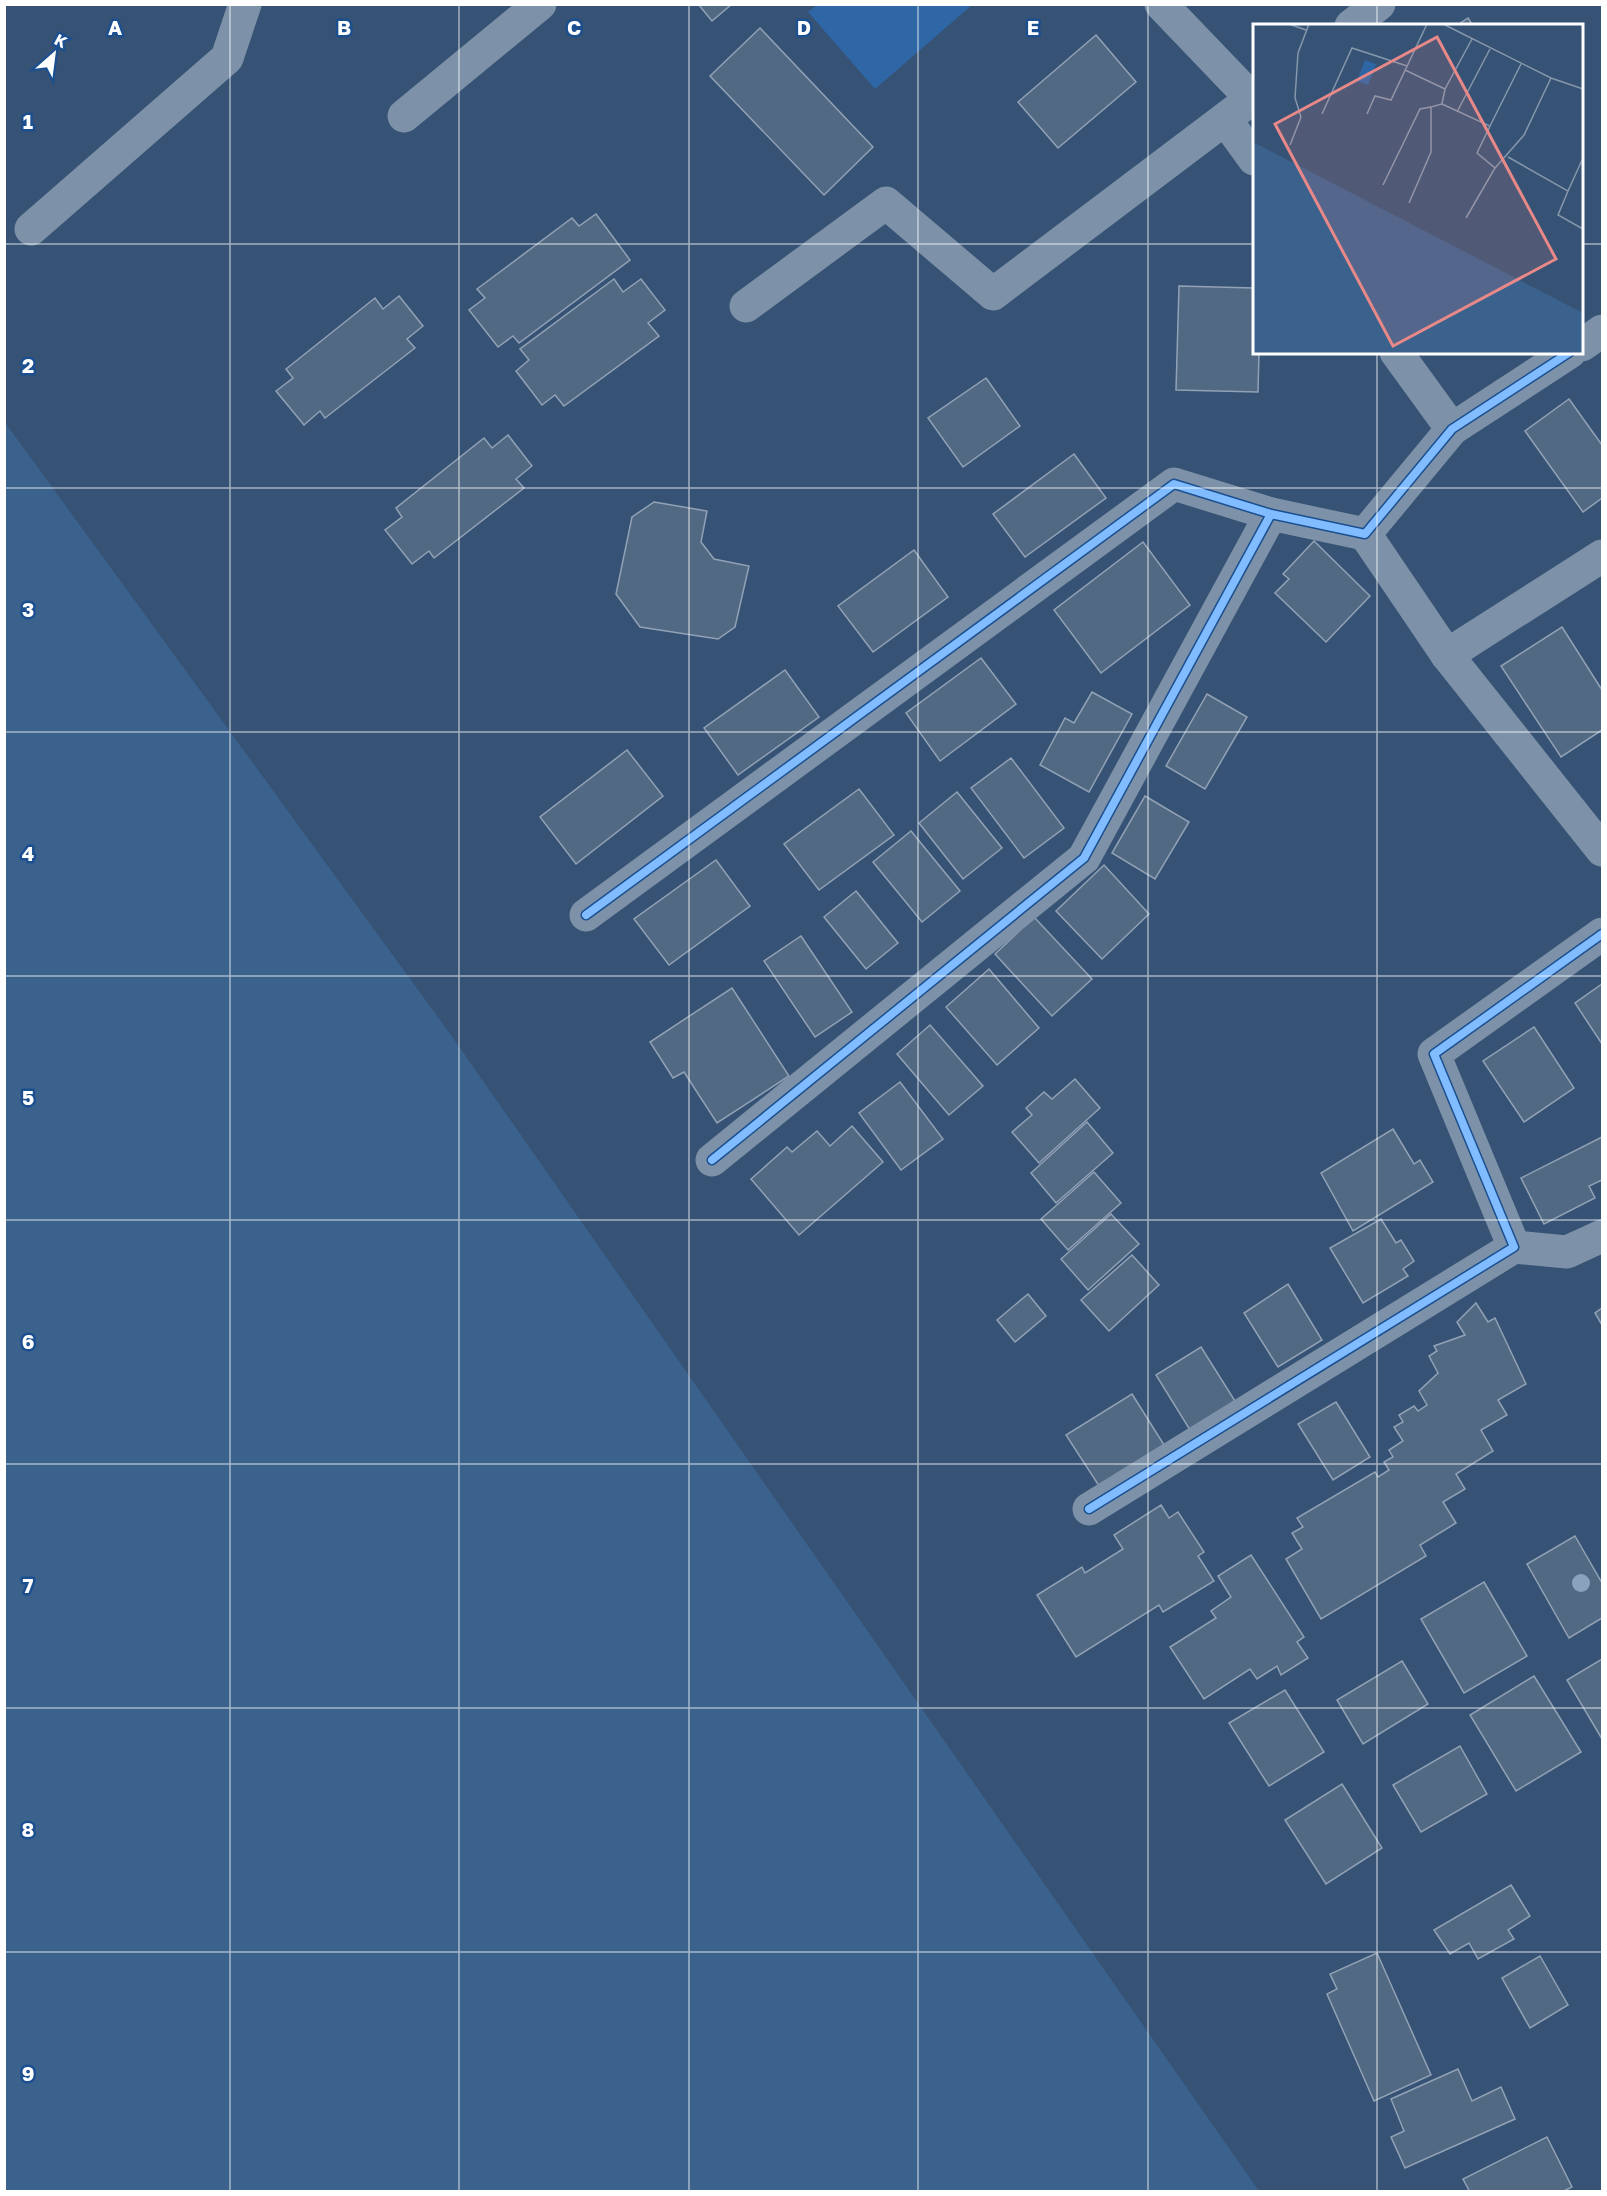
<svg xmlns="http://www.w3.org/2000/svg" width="1607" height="2196" viewBox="0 0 1607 2196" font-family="'Golos Text',sans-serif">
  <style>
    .green { fill: #2f66a5 }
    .water { fill: #3b618d }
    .building { fill: #526984; stroke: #92a2b6; stroke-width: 1.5 }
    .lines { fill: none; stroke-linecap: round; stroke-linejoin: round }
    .minor { stroke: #7d92a8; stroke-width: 33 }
    .cycleway-casing { stroke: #1b4f8f; stroke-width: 11 }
    .cycleway { stroke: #80bcff; stroke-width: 8 }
    .tree { fill: #8aa2be }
    .grid { fill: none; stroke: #fff; stroke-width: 1.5; stroke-opacity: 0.55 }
    .inset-road { fill: none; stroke: #8697ac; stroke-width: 1.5 }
    .view { fill: #e88989; fill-opacity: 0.15; stroke: #e88989; stroke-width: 3 }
    .inset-edge { fill: none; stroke: #fff; stroke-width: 3 }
    .grid-label { font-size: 20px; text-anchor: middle; font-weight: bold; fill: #fff; stroke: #1b4f8f; stroke-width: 5; stroke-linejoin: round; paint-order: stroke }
  </style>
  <rect width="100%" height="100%" fill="#365274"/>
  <polygon class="green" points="817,5 817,4 972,5 875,89 808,12"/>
  <polygon class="water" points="4,421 451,1035 1259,2191 5,2191"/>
  <g class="building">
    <polygon points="698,4 732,4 712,21"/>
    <polygon points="1468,18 1473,26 1456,26"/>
    <polygon points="760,28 873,147 824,195 710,76"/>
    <polygon points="1096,35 1136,82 1058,148 1018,102"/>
    <polygon points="596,214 630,260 519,343 513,336 498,347 469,310 485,298 477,289 572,218 579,226"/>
    <polygon points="614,279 623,292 641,279 665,310 648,323 659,336 564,406 555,395 542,405 516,371 529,360 520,349"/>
    <polygon points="1179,286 1254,288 1254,352 1259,352 1258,392 1176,390"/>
    <polygon points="399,296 423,326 407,339 415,348 325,418 320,411 304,425 276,391 293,378 286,369 375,298 383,309"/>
    <polygon points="986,378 1020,426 963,467 928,418"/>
    <polygon points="1569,399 1602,445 1602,498 1583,512 1525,431"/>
    <polygon points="508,435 532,466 516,479 524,488 434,558 429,551 412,564 385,530 402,517 396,508 484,438 492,448"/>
    <polygon points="1074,454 1106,498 1025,557 993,514"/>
    <polygon points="654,502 707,511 701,542 714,559 749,566 735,627 718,639 640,627 616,594 632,517"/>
    <polygon points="1314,541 1370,596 1326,642 1275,593 1289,579 1283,574"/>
    <polygon points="1143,542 1190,605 1101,673 1054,610"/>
    <polygon points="914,550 948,597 873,652 838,606"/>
    <polygon points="1562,627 1602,690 1602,730 1561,757 1501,666"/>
    <polygon points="981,658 1016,704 940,761 906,713"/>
    <polygon points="785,670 819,717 738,775 704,728"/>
    <polygon points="1092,692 1132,714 1089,792 1040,765 1065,718 1074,723"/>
    <polygon points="1207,694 1247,717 1205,789 1166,766"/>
    <polygon points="627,750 663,796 576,864 540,817"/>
    <polygon points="1011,758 1064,828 1024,858 971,788"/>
    <polygon points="859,789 894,835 819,890 784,844"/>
    <polygon points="957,792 1002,848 963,879 919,823"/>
    <polygon points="1145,796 1189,822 1155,879 1112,853"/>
    <polygon points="911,831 960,891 922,922 873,862"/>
    <polygon points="716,860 750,906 669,965 634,919"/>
    <polygon points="1104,865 1149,914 1102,959 1056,911"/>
    <polygon points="856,891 898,943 866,969 824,917"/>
    <polygon points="1034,917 1092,979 1052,1016 995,954"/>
    <polygon points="801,936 852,1012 815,1037 764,961"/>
    <polygon points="989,969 1039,1028 997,1065 946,1007"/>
    <polygon points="1602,984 1602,1044 1575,1003"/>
    <polygon points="732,988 789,1076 717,1123 684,1072 673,1078 650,1042"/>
    <polygon points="930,1025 983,1086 949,1115 897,1054"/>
    <polygon points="1534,1027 1574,1088 1524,1122 1483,1061"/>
    <polygon points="1075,1079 1100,1108 1039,1163 1012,1132 1032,1115 1026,1108 1044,1092 1052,1099"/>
    <polygon points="900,1082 943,1139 901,1170 859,1113"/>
    <polygon points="1087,1122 1113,1153 1056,1203 1031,1173"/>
    <polygon points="852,1126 883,1162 799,1235 751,1179 787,1147 792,1152 817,1131 830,1146"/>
    <polygon points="1393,1129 1414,1164 1420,1160 1433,1182 1353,1231 1321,1173"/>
    <polygon points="1602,1137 1602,1180 1589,1186 1595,1198 1544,1224 1521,1178"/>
    <polygon points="1094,1172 1121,1203 1068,1250 1041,1219"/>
    <polygon points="1111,1214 1139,1244 1088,1290 1061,1259"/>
    <polygon points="1381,1219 1396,1243 1401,1240 1414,1261 1403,1269 1408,1276 1363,1303 1330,1248"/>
    <polygon points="1132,1255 1159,1285 1109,1331 1081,1300"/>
    <polygon points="1288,1284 1322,1340 1278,1367 1244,1313"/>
    <polygon points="1028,1294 1046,1316 1015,1342 997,1320"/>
    <polygon points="1476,1303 1488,1322 1495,1318 1526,1384 1498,1400 1507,1415 1481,1430 1493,1451 1456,1474 1465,1489 1443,1502 1456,1523 1420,1545 1426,1556 1321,1619 1286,1559 1302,1549 1292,1533 1303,1527 1297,1518 1375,1472 1378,1477 1389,1470 1384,1462 1393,1457 1389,1450 1403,1441 1394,1427 1403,1422 1399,1415 1414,1406 1418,1411 1427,1405 1419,1391 1438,1373 1429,1356 1437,1351 1434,1346 1465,1335 1457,1322"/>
    <polygon points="1602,1308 1602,1325 1595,1313"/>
    <polygon points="1201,1347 1235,1401 1190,1430 1156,1375"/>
    <polygon points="1132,1394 1166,1448 1101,1489 1066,1435"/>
    <polygon points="1336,1402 1370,1457 1333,1480 1298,1424"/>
    <polygon points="1161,1505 1169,1518 1178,1512 1204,1552 1198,1556 1214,1581 1163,1612 1159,1605 1076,1657 1037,1595 1082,1567 1085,1573 1123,1549 1114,1535"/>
    <polygon points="1575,1536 1602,1583 1602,1618 1569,1638 1527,1564"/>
    <polygon points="1251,1555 1304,1637 1297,1642 1308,1658 1281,1675 1277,1666 1257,1679 1250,1669 1204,1699 1170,1647 1216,1618 1211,1611 1231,1597 1218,1576"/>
    <polygon points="1484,1582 1527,1656 1464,1693 1421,1619"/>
    <polygon points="1602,1659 1602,1739 1567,1680"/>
    <polygon points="1402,1661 1428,1704 1363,1744 1337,1700"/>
    <polygon points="1534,1676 1581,1752 1516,1791 1470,1715"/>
    <polygon points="1285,1690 1324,1752 1269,1786 1229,1723"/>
    <polygon points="1460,1746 1487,1794 1421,1832 1393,1785"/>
    <polygon points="1342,1784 1382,1848 1326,1884 1285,1820"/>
    <polygon points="1511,1885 1530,1916 1508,1930 1514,1939 1478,1959 1469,1943 1450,1954 1434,1930"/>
    <polygon points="1377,1953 1431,2075 1374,2101 1327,1994 1337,1989 1330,1974"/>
    <polygon points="1540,1956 1568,2005 1530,2028 1502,1978"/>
    <polygon points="1458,2069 1472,2101 1501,2087 1515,2119 1405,2168 1391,2137 1404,2131 1391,2099"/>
    <polygon points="1547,2137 1572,2187 1562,2192 1470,2192 1463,2179"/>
  </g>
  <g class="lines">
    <g class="minor">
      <polyline points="1161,4 1252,99"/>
      <polyline points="1351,26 1379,4"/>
      <polyline points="404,116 540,4"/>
      <polyline points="1225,119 1254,159"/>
      <polyline points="31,229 227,58 245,4"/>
      <polyline points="746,306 886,203 993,294 1254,97"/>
      <polyline points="1582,345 1602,331"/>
      <polyline points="1396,352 1452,429"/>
      <polyline points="1365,534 1447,655 1602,850"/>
      <polyline points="1447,655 1602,556"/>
      <polyline points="586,915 1174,484 1271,514"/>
      <polyline points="712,1160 1084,858 1271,514 1365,534 1452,429 1570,352"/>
      <polyline points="1514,1247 1567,1252 1602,1236"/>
      <polyline points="1089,1509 1514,1247 1434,1054 1602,934"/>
    </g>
    <g class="cycleway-casing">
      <g id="cycleway">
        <polyline points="586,915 1174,484 1271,514"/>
        <polyline points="712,1160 1084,858 1271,514 1365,534 1452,429 1570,352"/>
        <polyline points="1089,1509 1514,1247 1434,1054 1602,934"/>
      </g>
    </g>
    <use href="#cycleway" class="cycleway"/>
  </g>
  <circle class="tree" cx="1581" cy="1583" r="9"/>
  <path class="grid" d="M230,4V2192M459,4V2192M689,4V2192M918,4V2192M1148,4V2192M1377,4V26M4,244H1254M1582,244H1602M1377,352V2192M4,488H1602M4,732H1602M4,976H1602M4,1220H1602M4,1464H1602M4,1708H1602M4,1952H1602"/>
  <g transform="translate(1253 24)">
    <rect width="330" height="330" fill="#365274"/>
    <path d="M112,36L123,40L115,61L104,57Z" fill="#2f66a5"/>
    <path d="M0,118L330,289V330H0Z" fill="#3b618d"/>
    <path class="inset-road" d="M36,0L53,6M190,0L298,54L330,65M152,46L192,65M189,80L237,102L224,129L242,144L213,194M204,88L237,25M69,90L99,24L154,42M114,90L122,72L138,76L174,0M237,102L268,40M37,121L48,93L42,74L45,29L56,0M255,133L315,167L305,191L330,205M242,144L271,111L298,54M130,161L167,85L178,83M315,167L330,134M156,179L178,128V83L189,80L192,65L219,15"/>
    <path class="view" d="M184,13L303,235L140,322L22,100Z"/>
    <rect width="330" height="330" class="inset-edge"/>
  </g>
  <g class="grid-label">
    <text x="115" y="35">A</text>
    <text x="344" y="35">B</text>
    <text x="574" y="35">C</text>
    <text x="804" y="35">D</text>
    <text x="1033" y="35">E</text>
    <text x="28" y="129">1</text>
    <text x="28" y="373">2</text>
    <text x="28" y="617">3</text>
    <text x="28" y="861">4</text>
    <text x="28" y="1105">5</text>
    <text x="28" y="1349">6</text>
    <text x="28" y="1593">7</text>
    <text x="28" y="1837">8</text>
    <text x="28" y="2081">9</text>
  </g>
  <rect width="1607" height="2196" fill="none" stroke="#ffffff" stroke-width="12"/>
  <g transform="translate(54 54) rotate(28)" stroke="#1b4f8f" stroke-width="4.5" paint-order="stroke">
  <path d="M0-4.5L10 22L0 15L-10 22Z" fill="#ffffff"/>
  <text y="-9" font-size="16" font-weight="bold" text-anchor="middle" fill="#ffffff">K</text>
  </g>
</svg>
